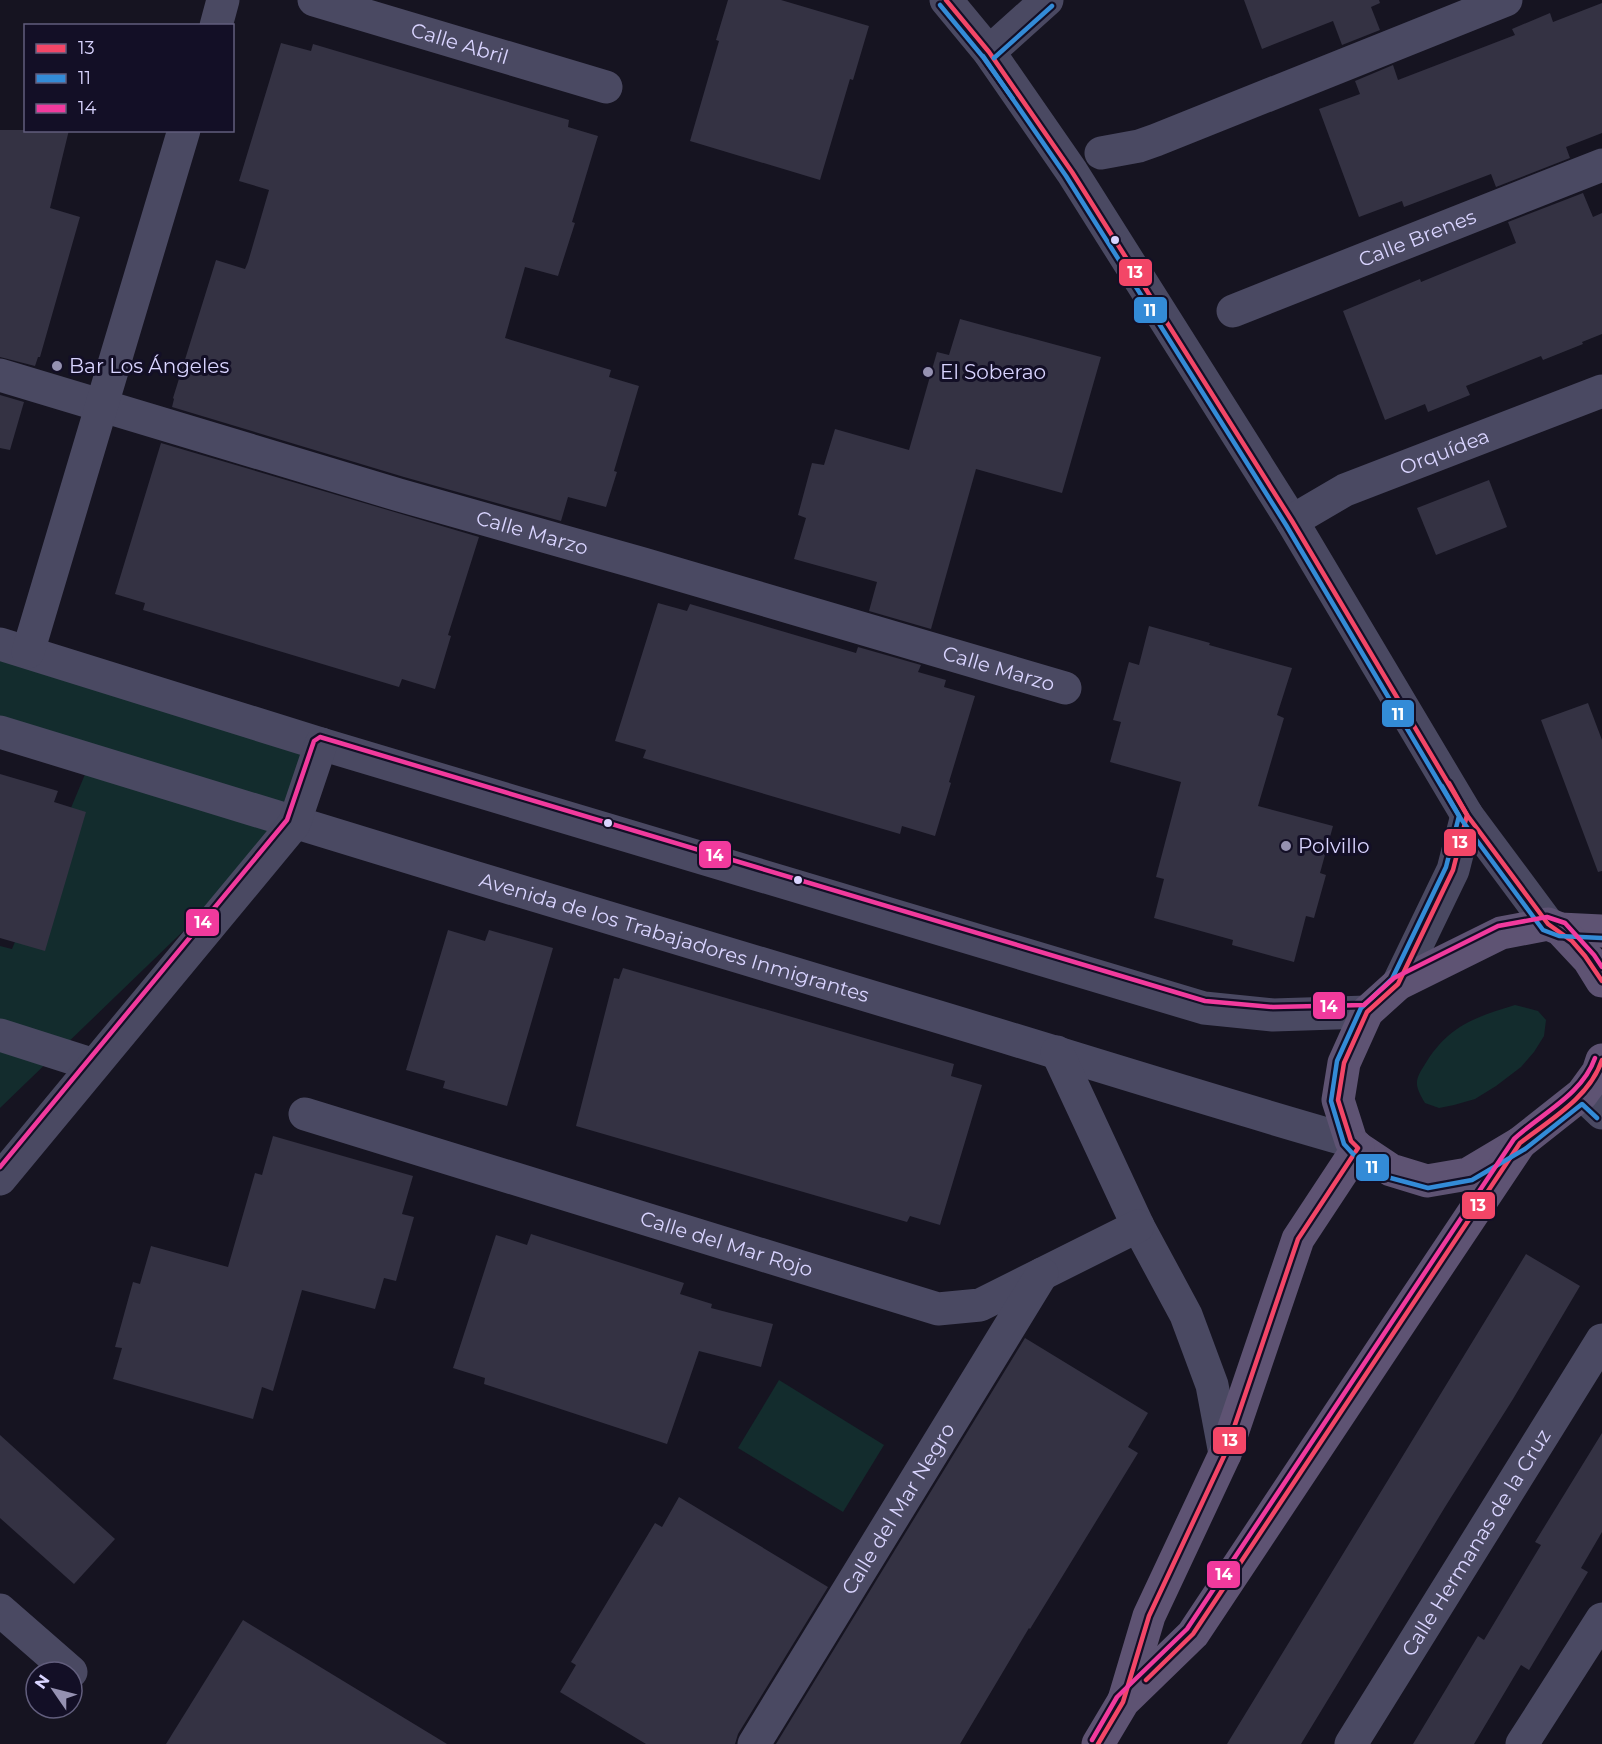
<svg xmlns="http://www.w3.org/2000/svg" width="1602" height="1744" viewBox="0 0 1602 1744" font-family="Montserrat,sans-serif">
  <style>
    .green { fill: #132c2d }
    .building { fill: #343243 }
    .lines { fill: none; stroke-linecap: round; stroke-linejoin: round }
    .minor { stroke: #4a4962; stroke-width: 33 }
    .major { stroke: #5e5373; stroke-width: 33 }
    .bus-1-casing { stroke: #130f26; stroke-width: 9 }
    .bus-2-casing { stroke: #130f26; stroke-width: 9 }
    .bus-3-casing { stroke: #130f26; stroke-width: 9 }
    .bus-1 { stroke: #f34667; stroke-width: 4.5 }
    .bus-2 { stroke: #338bd7; stroke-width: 4.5 }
    .bus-3 { stroke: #f13a9d; stroke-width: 4.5 }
    .bus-dot { fill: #d9d4ff; stroke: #130f26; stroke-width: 2 }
    .poi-dot { fill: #9591b1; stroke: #130f26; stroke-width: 2 }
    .labels { text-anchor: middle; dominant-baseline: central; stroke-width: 6; stroke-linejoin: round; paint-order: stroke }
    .street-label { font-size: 20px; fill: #d9d4ff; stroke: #130f26 }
    .poi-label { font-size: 20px; fill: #d9d4ff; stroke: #130f26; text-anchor: start }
    .line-badge { stroke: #130f26; stroke-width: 2 }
    .badge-label { font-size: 16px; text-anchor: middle; font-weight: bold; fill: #fff }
  </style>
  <rect width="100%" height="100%" fill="#161421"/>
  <g class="green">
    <polygon points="0,646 321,744 294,824 0,1108 0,946 12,949 91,760 0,732"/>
    <path d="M1515,1005L1538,1011L1546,1020L1544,1036L1534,1052L1521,1067L1496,1086L1475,1099L1454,1105L1439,1108L1425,1103C1413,1083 1415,1080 1427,1061C1450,1025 1476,1017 1515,1005Z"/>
    <polygon points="779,1380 884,1445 843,1512 738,1448"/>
  </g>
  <g class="building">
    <polygon points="728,0 781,0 869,26 853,80 850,79 820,180 690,141 719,41 716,40"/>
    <polygon points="1244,0 1379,0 1380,3 1371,7 1380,30 1342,45 1333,21 1262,49"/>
    <polygon points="1602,3 1602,133 1566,147 1570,158 1496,187 1491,174 1404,207 1402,201 1359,217 1319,109 1360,94 1355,81 1393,65 1398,80 1515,35 1512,29 1550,13 1553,22"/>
    <polygon points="281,43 311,51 313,44 569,120 568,127 598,136 572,222 575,223 558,276 525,267 505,338 611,370 609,377 639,386 614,471 617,472 606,507 568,497 561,521 404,477 172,407 174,399 173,398 216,260 245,269 248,262 269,190 239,181"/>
    <polygon points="0,130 69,130 50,208 80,217 40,357 38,357 35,366 0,357"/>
    <polygon points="1583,193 1593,217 1602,213 1602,334 1582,342 1583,344 1543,360 1541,356 1466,386 1470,395 1428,412 1425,404 1385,420 1343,311 1420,279 1421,282 1516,243 1508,222"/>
    <polygon points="960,319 1101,357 1062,493 976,469 931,629 869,611 877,582 794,559 806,518 798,515 812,463 824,465 835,429 909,450 937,352 949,355"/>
    <polygon points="0,395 24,402 10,450 0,448"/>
    <polygon points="161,443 479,537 448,635 451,636 435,689 402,679 399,687 143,610 145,603 115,594"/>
    <polygon points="1489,480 1507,527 1436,555 1417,508"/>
    <polygon points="658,603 687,611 690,604 856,653 858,647 921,665 918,672 946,680 944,687 975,696 949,782 951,783 935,836 902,826 900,834 643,758 646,750 615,741"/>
    <polygon points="1149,626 1210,643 1209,645 1292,668 1277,715 1284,718 1258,806 1333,826 1320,873 1326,875 1314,918 1306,916 1294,962 1232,945 1233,940 1154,918 1164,879 1156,877 1181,782 1110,762 1121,722 1113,720 1129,662 1139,665"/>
    <polygon points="1588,703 1602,740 1602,871 1598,872 1541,720"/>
    <polygon points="0,774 58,791 54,802 86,812 45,951 0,938"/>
    <polygon points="448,930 485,941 489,930 553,948 507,1106 443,1088 445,1081 406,1070"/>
    <polygon points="623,968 954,1064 951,1076 982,1085 940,1225 910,1216 907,1222 576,1126 614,978 619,979"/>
    <polygon points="273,1136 413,1176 402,1214 414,1217 396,1281 384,1278 375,1309 302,1290 273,1391 262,1387 253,1419 113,1379 122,1348 115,1347 133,1282 140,1284 151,1246 228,1267 255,1173 262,1175"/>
    <polygon points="531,1234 684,1283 680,1294 712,1304 711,1308 773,1324 761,1367 699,1351 667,1444 484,1384 485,1378 453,1368 496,1235 527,1245"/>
    <polygon points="1526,1254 1580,1286 1513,1399 1445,1507 1301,1744 1227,1744"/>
    <polygon points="1025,1338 1148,1413 1128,1447 1138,1453 1065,1572 1030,1629 1029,1628 960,1744 776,1744"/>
    <polygon points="1602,1433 1602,1532 1581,1568 1588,1572 1529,1670 1521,1665 1474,1744 1413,1744 1478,1636 1484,1640 1541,1545 1535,1542"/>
    <polygon points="0,1435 115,1539 74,1584 0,1518"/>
    <polygon points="679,1497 828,1587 738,1734 735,1744 646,1744 560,1692 576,1665 571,1662 655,1523 662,1527"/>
    <polygon points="243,1620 447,1744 166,1744"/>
  </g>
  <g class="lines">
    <g class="minor">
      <path id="s1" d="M314,0L606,87"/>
      <polyline points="946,0 989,52 1072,172 1292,521 1467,815 1548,924"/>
      <polyline points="216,26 223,0"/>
      <polyline points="989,52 1047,0"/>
      <polyline points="1101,153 1139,146 1156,140 1506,0"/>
      <path id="s2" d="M1233,311L1602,165"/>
      <path id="s3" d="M0,375L399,495L643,564L1065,688"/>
      <path id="s4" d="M1292,521L1345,490L1602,391"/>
      <polyline points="0,644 321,744 1204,1008 1273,1015 1367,1012"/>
      <polyline points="28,652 184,130"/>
      <path id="s5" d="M0,732C302,826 606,917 909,1008C1057,1052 1203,1099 1351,1141"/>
      <polyline points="1398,984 1453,870 1467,815"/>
      <polyline points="0,1035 94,1065"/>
      <polyline points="1057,1052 1138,1226 1186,1315 1212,1385 1225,1454"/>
      <polyline points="1582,1094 1602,1113"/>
      <path id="s6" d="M305,1114L938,1309L980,1305L1138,1226"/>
      <polyline points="0,1179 294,824 321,744"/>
      <polyline points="0,1610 71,1672"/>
      <path id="s7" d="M754,1744L1042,1274"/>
      <path id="s8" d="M1351,1744L1602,1340"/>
      <polyline points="1522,1744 1602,1619"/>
    </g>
    <g class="major">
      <polyline points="1560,929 1602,931"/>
      <polyline points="1602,981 1589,960 1560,929 1548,924 1501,933 1398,984 1367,1012 1344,1063 1338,1100 1351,1141 1358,1148 1391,1170 1427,1181 1468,1174 1520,1143 1582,1094 1598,1072 1602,1060"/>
      <polyline points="1124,1700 1149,1616 1225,1454 1298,1239 1358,1148"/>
      <polyline points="1098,1744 1123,1702 1193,1634 1411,1306 1520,1143"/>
    </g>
    <g class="bus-1-casing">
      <g id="bus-1">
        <polyline points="946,0 989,52 1072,172 1292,521 1467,815 1453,870 1398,984 1367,1012 1344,1063 1338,1100 1351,1141 1358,1148 1298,1239 1225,1454 1149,1616 1123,1702 1098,1744"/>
        <polyline points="1449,783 1467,815 1548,924 1572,941 1585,956 1602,981"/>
        <path d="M1146,1680L1193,1634L1520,1143C1550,1120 1590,1097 1602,1060"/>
      </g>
    </g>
    <g class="bus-2-casing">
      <g id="bus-2">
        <polyline points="940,5 983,57 1013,99"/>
        <polyline points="983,56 1066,176 1286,525 1459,816 1446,867 1392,979 1361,1008 1337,1061 1331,1101 1344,1144 1353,1154 1387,1177 1428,1188 1472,1180 1525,1149 1582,1104 1597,1118"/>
        <polyline points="994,58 1052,6"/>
        <polyline points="1442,786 1461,819 1543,930 1559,936 1602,938"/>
      </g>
    </g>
    <g class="bus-3-casing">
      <g id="bus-3">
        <polyline points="0,1167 287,820 314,741 320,737 1205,1001 1273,1007 1364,1005 1394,978 1498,926 1547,917 1565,923 1594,955 1602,967"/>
        <path d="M1092,1740L1117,1697L1187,1629L1514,1139C1542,1113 1582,1095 1595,1058"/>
      </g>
    </g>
    <use href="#bus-1" class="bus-1"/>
    <use href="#bus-2" class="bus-2"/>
    <use href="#bus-3" class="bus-3"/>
  </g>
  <g class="bus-dot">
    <circle cx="1115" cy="240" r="5"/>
    <circle cx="608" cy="823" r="5"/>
    <circle cx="798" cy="880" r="5"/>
  </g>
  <g class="poi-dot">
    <circle cx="57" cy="366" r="6"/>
    <circle cx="928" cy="372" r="6"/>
    <circle cx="1286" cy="846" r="6"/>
  </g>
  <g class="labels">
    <g class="street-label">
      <text stroke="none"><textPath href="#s1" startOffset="152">Calle Abril</textPath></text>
      <text stroke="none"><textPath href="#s2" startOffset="198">Calle Brenes</textPath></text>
      <text stroke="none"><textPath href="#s4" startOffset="168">Orquídea</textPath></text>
      <text stroke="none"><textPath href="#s3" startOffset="555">Calle Marzo</textPath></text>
      <text stroke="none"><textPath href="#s3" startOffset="1041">Calle Marzo</textPath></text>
      <text stroke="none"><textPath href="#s5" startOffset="705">Avenida de los Trabajadores Inmigrantes</textPath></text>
      <text stroke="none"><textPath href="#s6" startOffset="441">Calle del Mar Rojo</textPath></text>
      <text stroke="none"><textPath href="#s7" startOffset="276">Calle del Mar Negro</textPath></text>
      <text stroke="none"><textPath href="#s8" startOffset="237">Calle Hermanas de la Cruz</textPath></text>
    </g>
    <g class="poi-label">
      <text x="69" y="366">Bar Los Ángeles</text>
      <text x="940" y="372">El Soberao</text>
      <text x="1298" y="846">Polvillo</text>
    </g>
  </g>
  <g class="line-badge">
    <rect x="1118" y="258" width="35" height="29" rx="6" fill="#f34667"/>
    <rect x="1133" y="296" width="35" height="28" rx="6" fill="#338bd7"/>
    <rect x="1381" y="699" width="34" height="29" rx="6" fill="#338bd7"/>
    <rect x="1443" y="828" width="34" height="29" rx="6" fill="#f34667"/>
    <rect x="698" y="840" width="34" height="29" rx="6" fill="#f13a9d"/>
    <rect x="185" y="908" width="35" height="29" rx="6" fill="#f13a9d"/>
    <rect x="1312" y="991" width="34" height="29" rx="6" fill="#f13a9d"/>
    <rect x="1355" y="1153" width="35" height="29" rx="6" fill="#338bd7"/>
    <rect x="1461" y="1191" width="35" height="29" rx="6" fill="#f34667"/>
    <rect x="1212" y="1426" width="35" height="29" rx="6" fill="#f34667"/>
    <rect x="1206" y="1560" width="35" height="29" rx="6" fill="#f13a9d"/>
  </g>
  <g class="badge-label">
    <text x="1135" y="278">13</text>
    <text x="1150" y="316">11</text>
    <text x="1398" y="720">11</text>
    <text x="1460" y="848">13</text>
    <text x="715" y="861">14</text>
    <text x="203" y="928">14</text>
    <text x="1329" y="1012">14</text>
    <text x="1372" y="1173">11</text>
    <text x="1478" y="1211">13</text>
    <text x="1230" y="1446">13</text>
    <text x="1224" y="1580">14</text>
  </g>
  <rect x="24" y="24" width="210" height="108" fill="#130f26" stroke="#625e7d" stroke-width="1.5"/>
  <rect x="36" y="44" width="30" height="9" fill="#f34667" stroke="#625e7d" stroke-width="1.5"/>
  <text x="78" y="54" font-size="18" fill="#d9d4ff">13</text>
  <rect x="36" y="74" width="30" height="9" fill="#338bd7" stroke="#625e7d" stroke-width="1.5"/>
  <text x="78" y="84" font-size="18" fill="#d9d4ff">11</text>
  <rect x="36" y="104" width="30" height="9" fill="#f13a9d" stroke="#625e7d" stroke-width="1.5"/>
  <text x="78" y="114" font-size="18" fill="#d9d4ff">14</text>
  <g transform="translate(54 1690) rotate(305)"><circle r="28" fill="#130f26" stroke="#625e7d" stroke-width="1.5"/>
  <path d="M0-4.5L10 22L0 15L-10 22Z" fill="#9591b1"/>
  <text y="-9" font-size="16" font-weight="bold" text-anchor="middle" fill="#d9d4ff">N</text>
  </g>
</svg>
